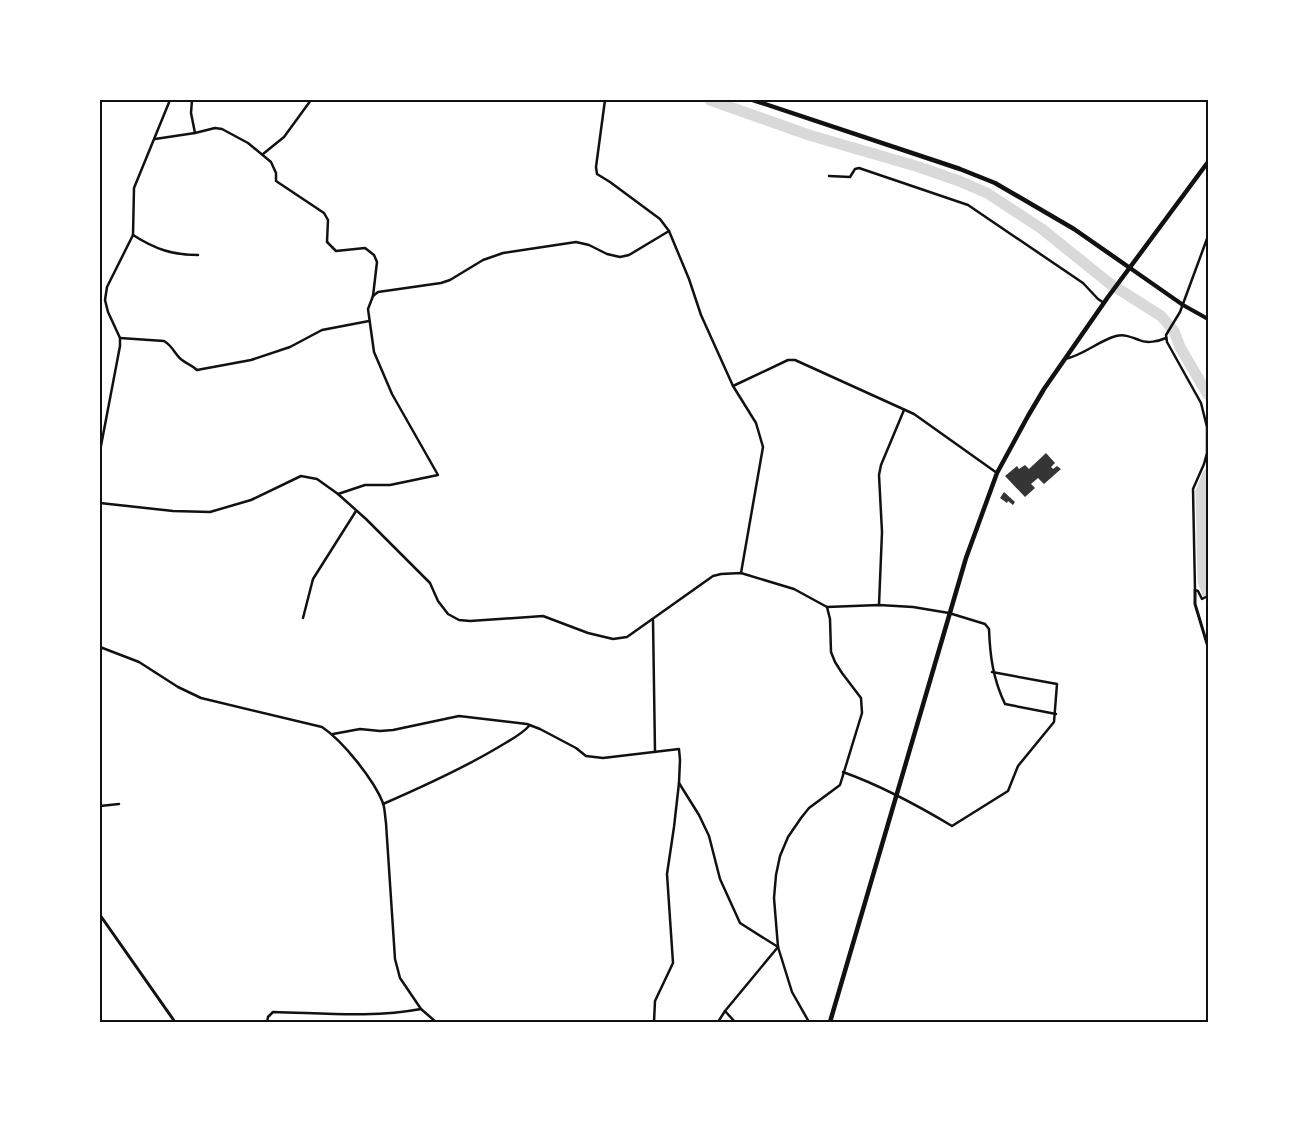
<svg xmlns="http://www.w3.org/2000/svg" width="1308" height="1122" viewBox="0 0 1308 1122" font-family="Overpass,sans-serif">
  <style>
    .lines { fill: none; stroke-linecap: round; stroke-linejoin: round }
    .river { stroke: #d9d9d9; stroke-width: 11 }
    .building { fill: #353535 }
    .minor { stroke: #111; stroke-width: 2.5 }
    .tertiary { stroke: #111; stroke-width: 3 }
    .secondary { stroke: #111; stroke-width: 4 }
    .primary { stroke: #111; stroke-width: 4.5 }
    .neatline { fill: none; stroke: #111; stroke-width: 2 }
  </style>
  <rect width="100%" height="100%" fill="#fff"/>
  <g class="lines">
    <g class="river">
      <polyline points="710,100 809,135 919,167 959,181 987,193 1042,229 1109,283 1161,316 1174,331 1180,347 1208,395"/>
      <polyline points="1208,474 1201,491 1203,581 1208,594"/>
    </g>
  </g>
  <g class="building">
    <polygon points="1046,453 1055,463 1051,467 1053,469 1057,466 1061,469 1044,484 1038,478 1031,484 1035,488 1025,497 1005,476 1017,466 1019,469 1025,465 1029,469"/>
    <polygon points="1004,492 1015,502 1013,505 1008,501 1007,503 1000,498"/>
  </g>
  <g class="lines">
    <g class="minor">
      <polyline points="192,100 191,113 195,133"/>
      <polyline points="605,100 596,167 597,174 610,182 660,219 669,231 689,279 701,315 733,386 756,423 763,447 741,573"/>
      <polyline points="155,139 195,133 215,128 222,129 248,143 271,162 276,173 276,181 324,213 328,220 327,242 336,251 365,248 374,255 377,262 373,296 368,309 374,352 392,394 438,475 390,485 365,485 338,494"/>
      <polyline points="263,154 284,137 311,100"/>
      <polyline points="829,176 850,177 855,169 859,168 968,205 1083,283 1098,299 1104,303"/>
      <path d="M133,235C155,249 172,255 198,255"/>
      <polyline points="1208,236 1180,312 1166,335 1167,342 1201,403 1207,427 1207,453 1204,464 1193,489 1195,590 1198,591 1202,599 1208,596"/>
      <polyline points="373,296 378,292 441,283 450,280 483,260 503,253 576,242 589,245 607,254 620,257 629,255 669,231"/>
      <path d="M120,338L164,341C173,346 175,355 182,360C187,364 192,365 197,370L251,360L290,347L322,330L369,321"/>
      <path d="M1065,359C1084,355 1098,341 1116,336C1125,334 1131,337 1139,340C1147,344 1159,341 1166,338"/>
      <polyline points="733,386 788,360 795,360 914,414 997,473"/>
      <polyline points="100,451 120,346 120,338 108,312 105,300 107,287 133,235 134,188 170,100"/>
      <path d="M100,503L173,511L210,512L251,500L301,476L317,479L338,494L366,519L430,583L438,601L448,614L459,620L470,621L543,616L588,633L613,639L627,637L713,576L721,574L741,573L794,589L827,607L879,605L913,607L949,613L985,624L989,629C990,656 993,679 1005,704L1056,714"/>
      <polyline points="879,605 882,532 879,475 881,465 904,410"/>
      <polyline points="303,618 313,579 356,511"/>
      <polyline points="653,620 655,752"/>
      <path d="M100,647L139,662L178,687L201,698L322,727C343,741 374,780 383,803C385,809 385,817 386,823L395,959L400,978L421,1009L436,1022"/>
      <polyline points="333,734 360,729 380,731 393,730 459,716 527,724 540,729 576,748 586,756 603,758 679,749 680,760 679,783 674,827 667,874 673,963 655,1001 654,1022"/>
      <path d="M843,772C882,786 917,805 952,826L1008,791L1018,766L1054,722L1057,684L992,672"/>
      <polyline points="679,783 699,815 709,836 720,879 740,923 778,947"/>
      <path d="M383,804C422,787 460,770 497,748C508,741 520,736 529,726"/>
      <polyline points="100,806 119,804"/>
      <polyline points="725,1011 735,1022"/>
      <path d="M267,1022L268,1017L273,1012C322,1013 373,1018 421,1009"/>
      <polyline points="718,1022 725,1011 778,947"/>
      <polyline points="809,1022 792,992 778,947 774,898 776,875 780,856 788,837 801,818 809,808 840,785 862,713 861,698 842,673 835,662 831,652 830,619 827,607"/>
    </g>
    <g class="tertiary">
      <polyline points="1195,590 1195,604 1208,647"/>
      <polyline points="100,915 175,1022"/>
    </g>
    <polyline class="secondary" points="1130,268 1183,305 1208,319"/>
    <g class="primary">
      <polyline points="753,100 960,169 995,183 1074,229 1130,268"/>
      <polyline points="830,1022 966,558 997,473 1028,416 1044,389 1108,297 1208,162"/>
    </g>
  </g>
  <rect width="1308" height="1122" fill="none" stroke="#ffffff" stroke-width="202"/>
  <rect x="101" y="101" width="1106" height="920" class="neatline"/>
</svg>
